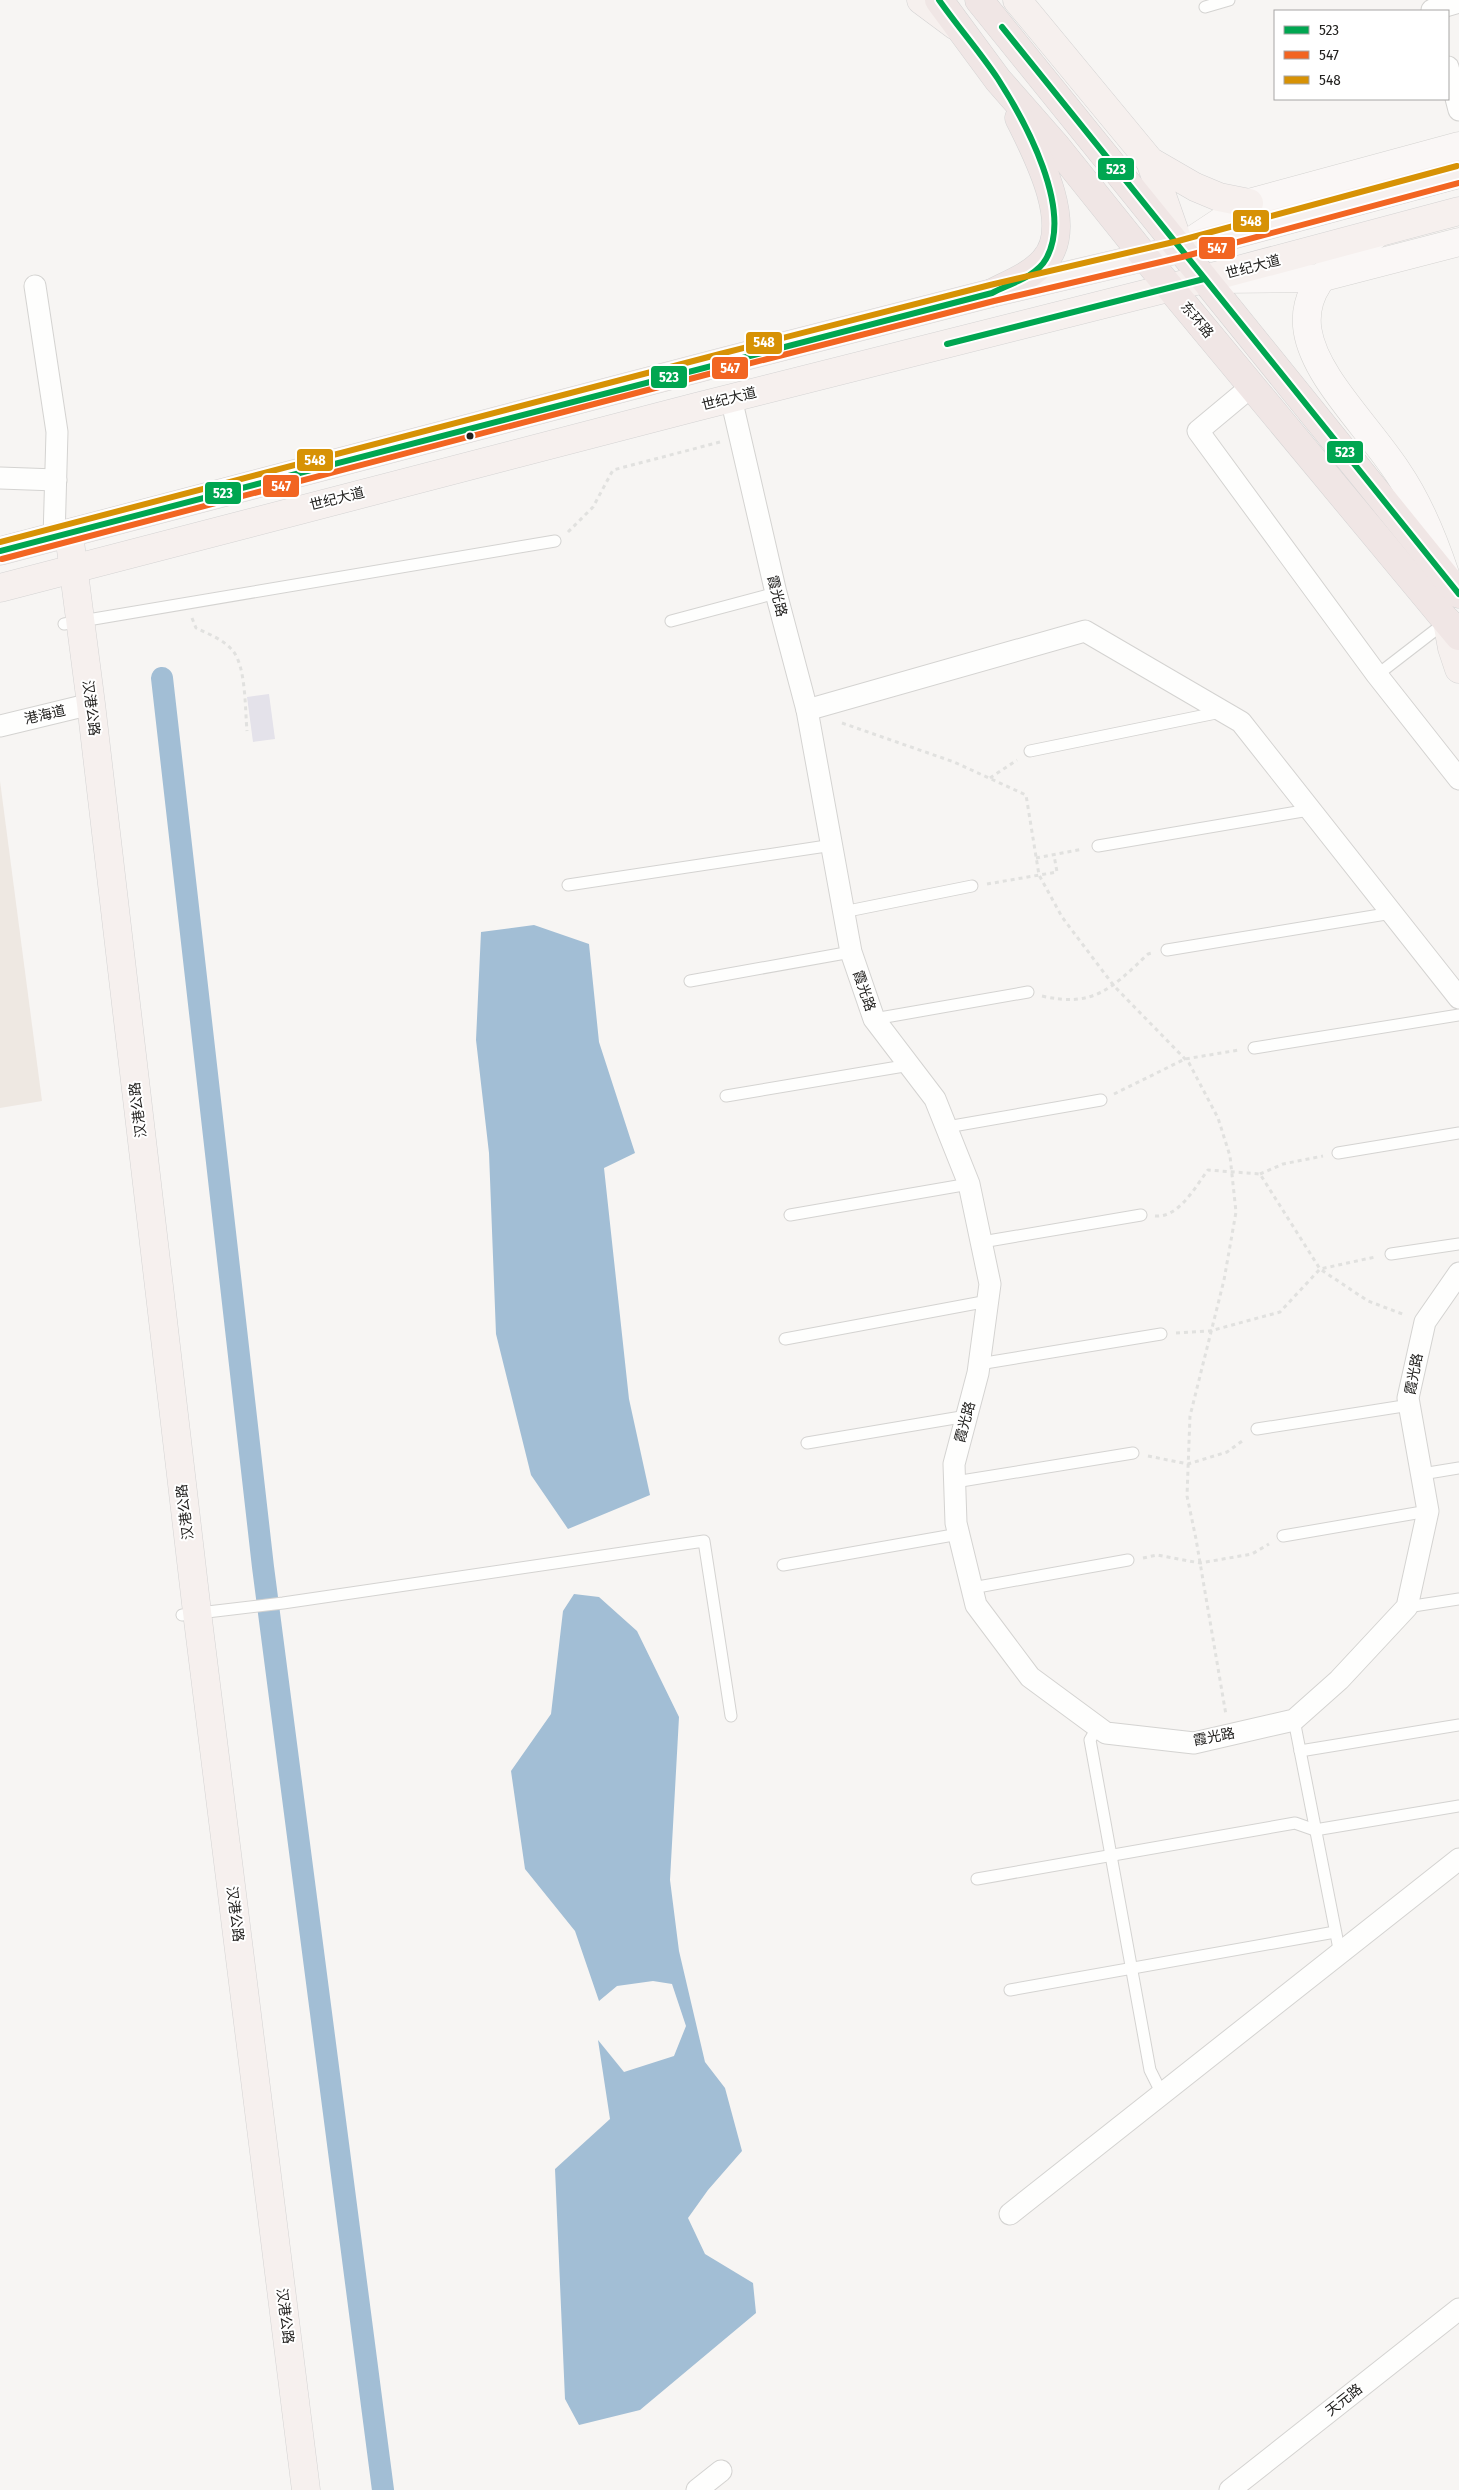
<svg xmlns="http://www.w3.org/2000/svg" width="1459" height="2490" viewBox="0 0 1459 2490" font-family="'Fira Sans Condensed','Noto Sans SC',sans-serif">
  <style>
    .built { fill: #eee8e2 }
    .water { fill: #a2bed5 }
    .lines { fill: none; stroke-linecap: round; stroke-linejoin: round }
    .canal { stroke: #a2bed5; stroke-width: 22 }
    .building { fill: #e4e2ea }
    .lane-casing { stroke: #d4d3d1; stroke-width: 13 }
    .street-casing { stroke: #d4d3d1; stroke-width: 23 }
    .secondary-casing { stroke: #d4d3d1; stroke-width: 29 }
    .primary-casing { stroke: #d4d3d3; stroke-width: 29 }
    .highway-casing { stroke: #d4d3d3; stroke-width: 29 }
    .path { stroke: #e1e1df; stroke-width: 3; stroke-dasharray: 4 4; stroke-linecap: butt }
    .lane { stroke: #fefefd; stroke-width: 11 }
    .street { stroke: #fefefd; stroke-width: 21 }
    .secondary { stroke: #faf7f6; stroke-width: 28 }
    .primary { stroke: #f6f0ee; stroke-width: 28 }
    .highway { stroke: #f0e6e5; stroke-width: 28 }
    .bus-1-casing { stroke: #fff; stroke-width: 10 }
    .bus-2-casing { stroke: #fff; stroke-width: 10 }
    .bus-3-casing { stroke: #fff; stroke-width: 10 }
    .bus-1 { stroke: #00a651; stroke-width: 6 }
    .bus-2 { stroke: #f26522; stroke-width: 6 }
    .bus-3 { stroke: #d79205; stroke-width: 6 }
    .bus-dot { fill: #22211f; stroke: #fff; stroke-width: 2 }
    .labels { text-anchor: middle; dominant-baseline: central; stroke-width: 4; stroke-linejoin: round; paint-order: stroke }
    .street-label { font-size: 14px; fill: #22211f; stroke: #fff }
    .line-badge { stroke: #fff; stroke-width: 2 }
    .badge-label { font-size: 14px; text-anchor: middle; font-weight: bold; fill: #fff }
  </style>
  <rect width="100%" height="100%" fill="#f7f5f3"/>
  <polygon class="built" points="0,781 42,1101 0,1108"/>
  <g class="water">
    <polygon points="534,925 589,944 599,1042 635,1153 604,1168 629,1399 650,1495 568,1529 531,1475 496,1334 489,1153 476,1040 481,932"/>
    <polygon points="574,1594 599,1597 637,1631 679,1717 670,1880 679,1951 705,2062 725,2088 742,2151 708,2190 688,2218 705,2254 753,2283 756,2313 640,2410 579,2425 565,2399 555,2169 610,2119 598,2040 624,2072 674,2056 686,2026 672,1984 653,1981 617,1986 599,2001 575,1931 525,1869 511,1771 551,1714 563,1611"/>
  </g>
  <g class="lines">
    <polyline class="canal" points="162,678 263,1567 383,2490"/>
  </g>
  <polygon class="building" points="269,694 275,739 253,742 247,697"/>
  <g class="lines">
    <g class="lane-casing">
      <g id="lane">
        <polyline points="1205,7 1229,0"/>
        <polyline points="671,621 776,593"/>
        <polyline points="64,624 555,541"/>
        <polyline points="1377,675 1447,621"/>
        <polyline points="1030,751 1221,712"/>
        <polyline points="1098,846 1309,810"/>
        <polyline points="568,885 833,845"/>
        <polyline points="843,912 972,886"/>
        <polyline points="1167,950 1392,913"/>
        <polyline points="690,981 851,952"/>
        <polyline points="874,1019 1028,992"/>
        <polyline points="1254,1048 1459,1015"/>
        <polyline points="726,1096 910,1065"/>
        <polyline points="947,1127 1101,1100"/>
        <polyline points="1338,1153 1459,1133"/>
        <polyline points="790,1215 969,1184"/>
        <polyline points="982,1242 1141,1215"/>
        <polyline points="1391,1254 1459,1244"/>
        <polyline points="785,1339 988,1301"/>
        <polyline points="979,1364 1161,1334"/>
        <polyline points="1257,1429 1410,1405"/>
        <polyline points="807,1443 967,1416"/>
        <polyline points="1422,1474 1459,1468"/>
        <polyline points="955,1482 1133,1453"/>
        <polyline points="1283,1536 1428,1511"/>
        <polyline points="783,1565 959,1534"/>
        <polyline points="972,1588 1128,1560"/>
        <polyline points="1407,1607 1459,1599"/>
        <polyline points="182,1615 283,1603 704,1541 731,1716"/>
        <polyline points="1294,1720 1340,1954"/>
        <polyline points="1098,1726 1090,1740 1150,2070 1162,2094"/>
        <polyline points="1300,1751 1459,1725"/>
        <polyline points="977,1879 1295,1823 1315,1830 1459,1806"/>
        <polyline points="1010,1990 1335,1932"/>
      </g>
    </g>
    <g class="street-casing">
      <g id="street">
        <polyline points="1432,10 1459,2"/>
        <polyline points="1448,67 1459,110"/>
        <polyline points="35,286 57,432 54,538"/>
        <polyline points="1252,386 1198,431 1377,675 1459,779"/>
        <polyline points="731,398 776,593 807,710 851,952 874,1019 935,1099 969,1184 990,1284 978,1373 954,1464 956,1523 976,1605 1030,1677 1106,1733 1194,1743 1294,1720 1339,1680 1407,1607 1428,1511 1408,1398 1425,1322 1459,1273"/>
        <polyline points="0,478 56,480"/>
        <polyline points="807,710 1085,631 1241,722 1459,998"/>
        <polyline points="0,726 91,704"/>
        <polyline points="1010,2214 1459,1859"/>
        <polyline points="697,2490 721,2471"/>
        <polyline points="1230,2490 1459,2309"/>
      </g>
    </g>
    <g class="secondary-casing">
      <g id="secondary">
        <path d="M1374,236C1238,313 1341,388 1397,471C1419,503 1433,538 1445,574"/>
        <polyline points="1184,246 1249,203 1459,146"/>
        <polyline points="1221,279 1320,278 1459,242"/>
      </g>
    </g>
    <g class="primary-casing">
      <g id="primary">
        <polyline points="921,0 956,26"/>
        <polyline points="1017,0 1150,161 1195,187 1219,197 1249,203"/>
        <polyline points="1150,161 1180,247"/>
        <polyline points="69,534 91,704 197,1612 306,2490"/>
        <polyline points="0,551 722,362 992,293 1180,249 1459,174"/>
        <polyline points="0,588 696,407 1204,279 1459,211"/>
        <polyline points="1447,621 1452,648 1459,669"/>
      </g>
    </g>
    <g class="highway-casing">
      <g id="highway">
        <polyline points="939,0 998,80 1056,146 1157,272 1459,636"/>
        <polyline points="979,0 1459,594"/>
        <path d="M992,293C1009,284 1031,276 1044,261C1076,227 1036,152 1019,118"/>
      </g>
    </g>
    <g class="path">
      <polyline points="568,532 593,507 613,470 720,442"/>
      <path d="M192,618L196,628C209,634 224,640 233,651C246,667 245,709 247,731"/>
      <polyline points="842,723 954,762 1026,795 1039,875 1062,917 1114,986 1189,1063 1218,1118 1230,1156 1236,1212 1224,1280 1190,1416 1187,1496 1196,1539 1226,1715"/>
      <polyline points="990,778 1017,760"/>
      <polyline points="1036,858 1083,849"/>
      <polyline points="987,884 1057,872 1054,855"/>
      <path d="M1042,996C1094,1008 1112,988 1148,954L1152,953"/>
      <polyline points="1114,1094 1185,1059 1239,1050"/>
      <polyline points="1260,1174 1283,1164 1323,1156"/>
      <path d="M1155,1216C1179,1218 1195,1187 1208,1170L1260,1174L1320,1269L1368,1301L1405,1315"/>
      <polyline points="1176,1333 1210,1331 1280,1312 1320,1269 1375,1257"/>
      <polyline points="1148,1456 1188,1464 1227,1452 1245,1439"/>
      <polyline points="1143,1558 1157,1555 1200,1563 1252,1554 1269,1544"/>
    </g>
    <use href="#lane" class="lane"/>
    <use href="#street" class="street"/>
    <use href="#secondary" class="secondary"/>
    <use href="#primary" class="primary"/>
    <use href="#highway" class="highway"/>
    <g class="bus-1-casing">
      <g id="bus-1">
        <polyline points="1002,27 1459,594"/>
        <polyline points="947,344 1204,279"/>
        <path d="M0,551L992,293C1009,284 1036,277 1046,259C1074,210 1025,121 998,79C980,52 958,27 939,0"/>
      </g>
    </g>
    <g class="bus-2-casing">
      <polyline id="bus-2" points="2,559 724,370 994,301 1182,257 1459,183"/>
    </g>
    <g class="bus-3-casing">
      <polyline id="bus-3" points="0,542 720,354 990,285 1178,241 1457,166"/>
    </g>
    <use href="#bus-1" class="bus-1"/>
    <use href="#bus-2" class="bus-2"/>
    <use href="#bus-3" class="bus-3"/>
  </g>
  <circle class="bus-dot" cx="470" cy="436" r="4.5"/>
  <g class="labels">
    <g class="street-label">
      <text transform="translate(1253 267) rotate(-15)">世纪大道</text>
      <text transform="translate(1197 320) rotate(50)">东环路</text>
      <text transform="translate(729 399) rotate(-14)">世纪大道</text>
      <text transform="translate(337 499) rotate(-14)">世纪大道</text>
      <text transform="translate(777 596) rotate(76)">霞光路</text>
      <text transform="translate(91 708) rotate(83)">汉港公路</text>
      <text transform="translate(45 715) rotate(-13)">港海道</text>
      <text transform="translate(864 991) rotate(71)">霞光路</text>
      <text transform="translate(138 1110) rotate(-97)">汉港公路</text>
      <text transform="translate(1414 1374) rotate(-79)">霞光路</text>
      <text transform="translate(965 1422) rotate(-75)">霞光路</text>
      <text transform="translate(185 1512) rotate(-97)">汉港公路</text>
      <text transform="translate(1214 1737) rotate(-11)">霞光路</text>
      <text transform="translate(235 1914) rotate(83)">汉港公路</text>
      <text transform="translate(285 2316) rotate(83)">汉港公路</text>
      <text transform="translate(1344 2400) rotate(-38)">天元路</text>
    </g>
  </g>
  <g class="line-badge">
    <rect x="1097" y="157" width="38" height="24" rx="5" fill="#00a651"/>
    <rect x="1232" y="209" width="38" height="24" rx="5" fill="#d79205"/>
    <rect x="1198" y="236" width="38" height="24" rx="5" fill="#f26522"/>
    <rect x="745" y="331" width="38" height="24" rx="5" fill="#d79205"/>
    <rect x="711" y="356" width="38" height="24" rx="5" fill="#f26522"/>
    <rect x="650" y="365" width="38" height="24" rx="5" fill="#00a651"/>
    <rect x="1326" y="440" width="38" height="24" rx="5" fill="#00a651"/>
    <rect x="296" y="448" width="38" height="24" rx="5" fill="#d79205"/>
    <rect x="262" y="474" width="38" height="24" rx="5" fill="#f26522"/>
    <rect x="204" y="481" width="38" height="24" rx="5" fill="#00a651"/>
  </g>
  <g class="badge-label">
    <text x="1116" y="174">523</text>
    <text x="1251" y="226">548</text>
    <text x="1217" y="253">547</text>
    <text x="764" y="347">548</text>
    <text x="730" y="373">547</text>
    <text x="669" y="382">523</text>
    <text x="1345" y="457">523</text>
    <text x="315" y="465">548</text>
    <text x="281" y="491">547</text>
    <text x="223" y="498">523</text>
  </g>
  <rect x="1274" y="10" width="175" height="90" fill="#ffffff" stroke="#a7a6a5"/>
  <rect x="1284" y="26" width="25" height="8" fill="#00a651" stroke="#a7a6a5"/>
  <text x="1319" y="35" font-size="15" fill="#22211f">523</text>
  <rect x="1284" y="51" width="25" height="8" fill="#f26522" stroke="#a7a6a5"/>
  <text x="1319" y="60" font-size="15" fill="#22211f">547</text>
  <rect x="1284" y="76" width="25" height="8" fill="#d79205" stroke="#a7a6a5"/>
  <text x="1319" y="85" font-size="15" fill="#22211f">548</text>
</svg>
